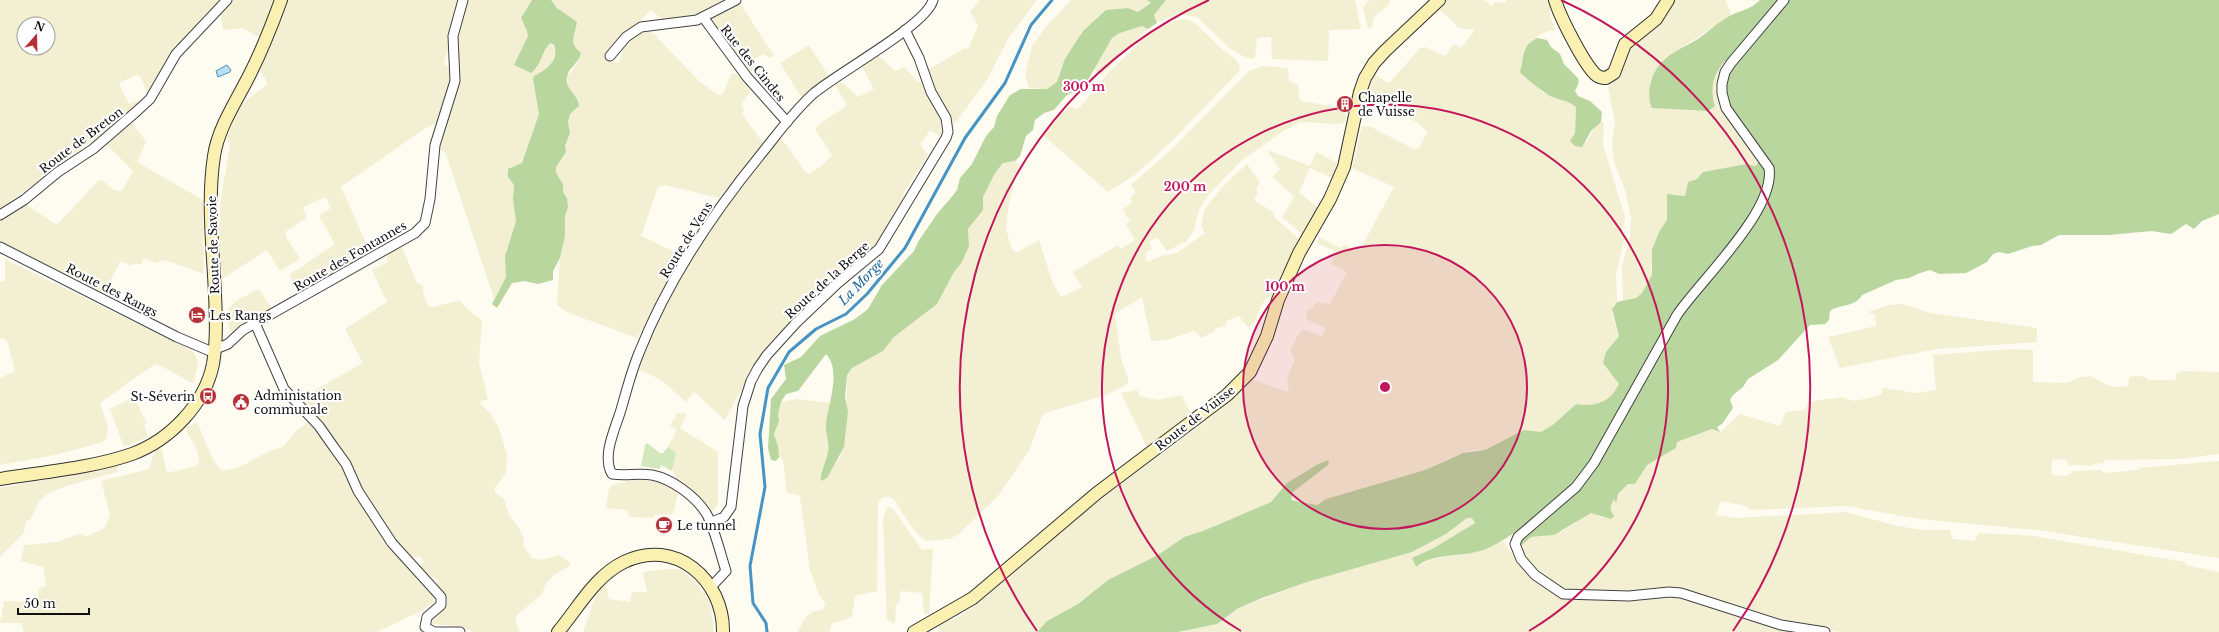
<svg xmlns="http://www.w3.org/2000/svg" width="2219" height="632" viewBox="0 0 2219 632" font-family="'Libre Baskerville',serif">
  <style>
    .farmland { fill: #f3efd3; fill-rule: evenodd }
    .green { fill: #d3e7bd }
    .forest { fill: #b8d69d }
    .water { fill: #badef2; stroke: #4694c4 }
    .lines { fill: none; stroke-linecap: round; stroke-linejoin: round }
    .stream { stroke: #4694c4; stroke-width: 3 }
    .street-casing { stroke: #424242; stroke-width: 11 }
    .secondary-casing { stroke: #313131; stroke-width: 14 }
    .street { stroke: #fff; stroke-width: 9 }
    .secondary { stroke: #f9f0b1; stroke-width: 12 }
    .ring { fill: none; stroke: #c2185b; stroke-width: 2 }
    .labels { text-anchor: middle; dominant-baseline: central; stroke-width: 4; stroke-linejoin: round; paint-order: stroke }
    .street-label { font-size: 12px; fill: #0f0f0f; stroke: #fff }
    .poi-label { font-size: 12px; fill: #0f0f0f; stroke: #fff; text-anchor: start }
    .water-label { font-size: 13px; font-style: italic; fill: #206698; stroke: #fff }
    .centre { fill: #c2185b; stroke: #fff; stroke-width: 2 }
    .ring-label { font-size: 12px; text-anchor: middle; font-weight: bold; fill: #c2185b; stroke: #fff; stroke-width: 4; stroke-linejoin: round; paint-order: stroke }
  </style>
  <rect width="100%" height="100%" fill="#fefbf1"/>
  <g class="farmland">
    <path d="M0,0H222L168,57L148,94L140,76L137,75L121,82L119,84L129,104L137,101L138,107L0,209ZM24,24H48V48H24Z"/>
    <polygon points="233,0 273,0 260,38 243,28 223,30 221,15"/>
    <polygon points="288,0 459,0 450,31 449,48 444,61 445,65 451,69 452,78 438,122 424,129 341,187 371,254 299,295 289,275 335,244 319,216 331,208 325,197 303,207 307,218 286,231 286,237 300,259 280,271 267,250 222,279 219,233 220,204 230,146 227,139 229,132 242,104 267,84 265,78 259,70 272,43"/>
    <polygon points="468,0 532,0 521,18 527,31 528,36 514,65 516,66 529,72 537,68 546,46 550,43 556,49 552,62 549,67 534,76 533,83 538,103 539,114 522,163 508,177 514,185 513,199 516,221 506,250 506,277 494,299 446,154 440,149 459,85 458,37"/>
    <polygon points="551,0 729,0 699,13 677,19 663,20 651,10 606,53 606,58 609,61 617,62 621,59 623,47 628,40 646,29 654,34 699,81 718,95 723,94 731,74 735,73 744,80 751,91 741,104 744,110 742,114 763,143 719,198 665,185 658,187 641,236 671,250 681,256 679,264 637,338 588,320 567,312 557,305 560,258 565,236 565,216 568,207 567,198 563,192 563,184 556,173 556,167 566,152 565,146 570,133 568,122 570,114 576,110 579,102 568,87 567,77 578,62 572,36 577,22 562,13"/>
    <polygon points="980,0 1037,0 1008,39 987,80 954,125 932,87 928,70 965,48 968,49 978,26 970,12"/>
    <polygon points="1071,0 1147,0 1152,3 1138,12 1128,8 1106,10 1084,30 1075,43 1061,68 1057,82 1047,89 1029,88 1025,76 1032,46 1046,27"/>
    <polygon points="1166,0 1355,0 1361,29 1329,30 1328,61 1272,59 1271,37 1257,38 1255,58 1251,59 1243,56 1229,48 1197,17 1177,14 1157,23 1154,15"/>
    <polygon points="1369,0 1390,0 1388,6 1373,18 1372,28 1368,29 1363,7"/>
    <polygon points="1446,0 1484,0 1492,6 1495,2 1504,3 1507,0 1550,0 1550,15 1555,30 1547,31 1534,39 1523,51 1523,77 1534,83 1543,93 1572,103 1576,107 1575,133 1572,136 1587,142 1595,126 1600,122 1604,123 1603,144 1625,217 1622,233 1625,236 1616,274 1617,302 1613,305 1612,313 1619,336 1606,352 1603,363 1619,384 1616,391 1603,404 1590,406 1576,404 1554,424 1541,432 1523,431 1485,450 1474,450 1449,458 1425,470 1326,499 1317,505 1291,500 1293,492 1328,465 1318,464 1287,483 1271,502 1203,531 1184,537 1158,555 1108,580 1078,604 1047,621 1037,632 938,632 939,626 946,621 954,620 980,602 1061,531 1109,493 1216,413 1251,379 1287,392 1289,386 1287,378 1295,360 1290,350 1297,337 1302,329 1322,336 1325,328 1306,319 1308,309 1312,309 1316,302 1330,304 1347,272 1331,264 1335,254 1333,250 1317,243 1319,237 1341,248 1345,245 1355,251 1357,248 1360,250 1394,187 1352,168 1362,126 1371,127 1414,149 1419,148 1427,132 1419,124 1368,93 1369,88 1375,75 1389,83 1391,81 1420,48 1425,47 1445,56 1454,44 1461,48 1475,30 1459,28 1440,10"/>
    <polygon points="1672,0 1725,0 1732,15 1664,59 1660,109 1672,108 1694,111 1715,106 1711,85 1718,69 1724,61 1742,125 1751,134 1763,153 1756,166 1746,164 1703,172 1686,196 1667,194 1667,220 1659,232 1651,264 1652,275 1642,293 1636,299 1623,301 1622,265 1630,238 1631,218 1625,190 1614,162 1612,144 1615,122 1608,87 1619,75 1626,51"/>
    <polygon points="740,3 774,56 770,58 763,54 755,59 753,63 755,69 751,72 710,20"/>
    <polygon points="1186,19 1196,24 1223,50 1235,59 1240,66 1239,71 1174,139 1136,174 1108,192 1043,135 1057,117 1070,106 1076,109 1080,107 1108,73 1152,31 1173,21"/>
    <polygon points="1142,26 1148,29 1101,75 1094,70 1112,38 1120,33"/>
    <polygon points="809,45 829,77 802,98 780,63"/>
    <polygon points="878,55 895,71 904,67 917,81 924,83 942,117 944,132 941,136 930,131 920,144 928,155 904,192 899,208 873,250 832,282 750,374 725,420 694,392 686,402 660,379 636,369 649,336 686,267 720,213 726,209 729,200 778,140 781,139 786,144 805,172 809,174 820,167 832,155 815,129 822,122 845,107 846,103 835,85 840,83 844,84 858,97 874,89 861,65"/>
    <polygon points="1262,66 1288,68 1289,80 1298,85 1299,98 1301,101 1342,108 1346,110 1345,121 1343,123 1338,124 1300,122 1283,131 1241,161 1209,194 1199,210 1194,230 1187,241 1167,251 1157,237 1149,242 1152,249 1145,253 1147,262 1161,256 1177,253 1205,233 1201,226 1204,210 1224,185 1247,164 1260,182 1256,189 1258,193 1254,200 1273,212 1276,219 1297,237 1299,241 1274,297 1267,298 1264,301 1253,324 1249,327 1246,325 1239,316 1226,321 1226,326 1215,328 1215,331 1201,338 1194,331 1167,340 1151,341 1142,297 1115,314 1121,358 1129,382 1123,387 1105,395 1045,413 1041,418 1029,451 998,496 960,533 950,539 926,541 916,533 894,500 890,497 883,497 878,503 878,507 877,591 855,596 852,617 834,623 831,625 830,632 797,632 807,616 812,612 822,610 826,605 819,594 810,570 800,497 799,495 787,493 783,460 779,457 774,434 779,421 778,414 781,402 797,399 831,403 826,424 829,449 826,464 820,473 834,466 841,455 846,437 847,375 852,368 883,351 894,337 937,304 954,272 962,262 969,246 968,229 983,210 982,197 995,173 1003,163 1015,161 1019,164 1009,203 1006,229 1011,247 1014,251 1018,252 1039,240 1052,281 1061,297 1082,287 1073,272 1118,245 1121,249 1135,240 1126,224 1130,221 1123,210 1132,202 1130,198 1136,192 1131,185 1173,148 1249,71"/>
    <polygon points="131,123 146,141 137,162 203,200 204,274 165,260 156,263 144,258 140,265 135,263 131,266 121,261 102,295 0,242 0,221 25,204 57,225 99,180 102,180 115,191 122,191 133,171 106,144"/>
    <polygon points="1267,150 1310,166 1316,152 1339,164 1334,179 1310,168 1299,192 1318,208 1303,235 1282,217 1294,197 1273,177 1280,169"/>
    <polygon points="402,247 417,283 423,286 423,292 428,306 434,307 459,300 467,309 482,320 479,363 488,400 482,400 480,403 490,413 499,428 507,455 506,473 495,488 495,492 504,499 509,515 520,530 524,540 523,545 532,558 541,560 559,555 570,563 570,566 555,574 545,585 542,594 517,615 515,620 520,632 473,632 457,626 431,624 447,605 447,600 436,584 439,581 419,568 424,562 422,558 418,556 411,558 404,550 364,493 326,429 313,413 312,408 301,398 363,363 345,329 387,302 372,270 387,262 388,253"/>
    <polygon points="5,259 187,348 194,353 198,362 194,382 192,383 165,368 155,364 100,403 108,426 106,439 103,442 55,455 0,465 0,378 15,371 8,344 5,339 0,338 0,281 5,282"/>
    <polygon points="259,289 271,307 271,310 231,333 228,324 228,309 236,301"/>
    <polygon points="1903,304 1930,313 2037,328 2037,342 1937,349 1840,368 1828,337 1876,326 1875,315 1868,312 1889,305"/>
    <polygon points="2011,349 2033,350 2033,382 2066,383 2081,377 2090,376 2109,386 2118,387 2128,386 2129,377 2136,376 2146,377 2148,380 2170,380 2176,379 2176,374 2182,371 2219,372 2219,454 2180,459 2105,460 2104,463 2094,464 2092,466 2069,465 2066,460 2052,459 2051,475 2067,476 2073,471 2102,470 2102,473 2138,470 2139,468 2219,461 2219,558 2037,530 1919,519 1846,506 1749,510 1745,506 1721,501 1716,515 1736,518 1846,512 1897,526 1924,530 1950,530 1952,539 1974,541 1979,533 2034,536 2185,562 2186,565 2219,572 2219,632 1839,632 1784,623 1712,599 1637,593 1567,591 1548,580 1524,559 1520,551 1521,546 1531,537 1545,536 1563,531 1591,512 1604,518 1614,498 1616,502 1618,494 1628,484 1635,484 1647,465 1676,448 1677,442 1712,429 1720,432 1740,414 1780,426 1786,412 1805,410 1808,403 1820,400 1842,397 1854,401 1878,396 1882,393 1883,388 1916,393 1936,390 1933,355"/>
    <polygon points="1137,390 1140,396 1158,400 1181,395 1191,413 1147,447 1121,393"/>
    <polygon points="131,398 134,398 147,423 144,424 148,437 124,447 110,409"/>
    <polygon points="678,413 684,413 687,415 680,428 718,452 718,504 713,511 710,510 688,487 676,478 672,468 675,457 668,447 677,430 670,425"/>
    <polygon points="196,422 198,424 213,460 222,471 240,467 269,451 283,447 295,432 308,422 311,422 433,594 433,602 421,611 377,632 24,632 21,623 0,623 4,601 34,602 38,600 39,588 46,586 43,567 21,561 24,545 57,542 75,535 81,534 85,537 101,530 105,527 110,515 101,481 149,469 155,450 161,448 167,473 196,466 199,463 199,459 196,448 187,432 187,428"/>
    <polygon points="118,465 117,472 66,486 47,494 40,500 30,520 26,522 24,533 0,557 0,488"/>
    <polygon points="637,479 657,482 678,493 673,514 654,515 654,518 629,517 627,510 606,508 609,489 612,485"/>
    <polygon points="888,507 893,509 922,550 933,549 929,614 924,613 922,593 901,591 899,603 896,604 895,624 887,620 886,600 883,520 885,512"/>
    <polygon points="1467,518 1472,518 1475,523 1434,548 1412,558 1416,567 1431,559 1476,552 1503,541 1517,561 1547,589 1560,596 1684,598 1762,623 1770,627 1804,632 1178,632 1217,624 1237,609 1307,582 1412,552 1446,534"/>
    <polygon points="665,569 679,569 684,572 697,584 706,596 711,608 714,632 583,632 594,600 603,588 606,585 609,599 630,602 632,592 647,592 643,572"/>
  </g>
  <polygon class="green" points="647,443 660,453 663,453 668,447 676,453 672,471 661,465 660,469 641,466 645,445"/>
  <g class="forest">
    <path d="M532,0H551L557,8L577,22C575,35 568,43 581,53C579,63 568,68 567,77C564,89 579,95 579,106L570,114L568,122L570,133L565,146L566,152L556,167V173L563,184V192L567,198L568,207L565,216V236L560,258L553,271V280L538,284L524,281L512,283L497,308L492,304L506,277L505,256L516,221L513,199L514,185L508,177V169L522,163L539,114L533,79L534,76C546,70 560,60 554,45L550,43C541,52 542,65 531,73L514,65L528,36L527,31L521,18Z"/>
    <path d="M1147,0H1166L1154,15L1157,23L1148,29L1142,26L1120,33L1112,38L1088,80L1081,87L1066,96L1054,110L1044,113L1035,120L1033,130L1026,136L1020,156L1015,161L1003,163L995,173L983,197V210L968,229L969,246L962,262L954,272L937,304L894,337L883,351L852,368L847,375L845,397L848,412L844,447L827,478L821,481C820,470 827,462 828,451C830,443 825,433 826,424C828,404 842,371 826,354L798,391L786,394L781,402L778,414L779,421L774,434L778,446L779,457L776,461L771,460L768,448L771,399L786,379L784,365L801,357L820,336L855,319L868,309L882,285L914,251L918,242L937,214L950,199L957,190L960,178L972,164L986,136L994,127L997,116L1010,95L1021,89H1047L1057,82L1064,61L1075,43L1084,30L1106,10L1128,8L1138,12L1151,3Z"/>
    <path d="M1760,0H2219V214L2202,221L2194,229L2186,224L2171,234L2151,231L2109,235H2059L2041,245L2032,246L2008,254L1999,252L1993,254L1987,262L1966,273L1939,274L1930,270L1920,273L1909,278L1896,280L1862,295C1856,307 1840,304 1830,311L1829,320L1825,324L1810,325L1778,360L1748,379L1743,387L1733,395L1730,400L1733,408L1722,424L1717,427L1720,432L1712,429L1677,442L1676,448L1647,465L1635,484H1628L1618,494L1616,503L1614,499C1610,506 1609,509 1614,516L1611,519L1591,513L1554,535L1531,537L1521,546L1523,528C1508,536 1494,548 1476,552C1456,557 1433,553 1416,567L1412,558L1434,548L1475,523L1472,518H1467L1446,534L1412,552L1307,582L1262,598L1237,609L1217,624L1178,632H1037L1047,621L1078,604L1108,580L1158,555L1184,537L1203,531L1271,502L1287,483L1318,464L1329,460L1328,465L1293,492L1291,500L1317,505L1326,499L1425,470L1463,453L1485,450L1524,430L1541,432L1554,424L1576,404C1595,407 1610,403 1619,384L1603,363L1606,352L1619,336L1612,309L1617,302L1636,298L1642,293L1652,275V250L1659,232L1667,220V194L1685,196L1688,182L1697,179L1703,172L1746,164L1756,166L1763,153L1751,134L1735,116L1730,105L1725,89L1726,65L1725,61C1712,75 1710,89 1715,106L1708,111L1652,108C1645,93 1652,70 1664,60C1672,52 1688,45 1698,39C1708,32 1717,23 1728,17C1739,10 1751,10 1760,0Z"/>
    <path d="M1537,38L1547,40L1551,47L1560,54L1564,64L1578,78L1579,82L1575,91L1578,96L1590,101L1602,112L1601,122L1591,131L1582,147L1575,146L1570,141L1575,133L1576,107C1568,100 1559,100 1550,96C1546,94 1522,76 1520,72C1525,56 1520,47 1537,38Z"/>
  </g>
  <polygon class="water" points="227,65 231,70 230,72 218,77 216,71"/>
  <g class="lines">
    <polyline class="stream" points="767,632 766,623 753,603 750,566 765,487 760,434 768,388 789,352 816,329 846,314 867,294 905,248 965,138 1005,83 1031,25 1052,0"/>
    <g class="street-casing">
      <g id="street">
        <path d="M1784,0L1731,63L1725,72L1722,84V93L1726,108L1769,168C1776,210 1700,281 1677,315L1594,463L1576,487L1518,537L1515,544L1521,559L1535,575L1563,594L1629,596L1669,592L1681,593L1781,625L1825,632"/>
        <polyline points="703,17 747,77 787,122"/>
        <polyline points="610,56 626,37 641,27 697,20 736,0"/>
        <polyline points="0,215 24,200 58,172 93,149 137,111 150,99 176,54 227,0"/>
        <polyline points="0,247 177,337 210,351 228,344 243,330 415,233 425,223 430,199 435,145 455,81 453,36 463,0"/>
        <polyline points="255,323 284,389 319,426 333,446 346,464 358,491 392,543 441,597 441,605 427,617 425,627 434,632 460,632"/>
        <polyline points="709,523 724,517 731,507 743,406 751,381 758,368 767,355 796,323 838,283 879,249 946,138 948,132 946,118 931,92 919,58 905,30"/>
        <path d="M711,587L726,571C721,556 714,526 706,513C695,496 672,479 652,475C638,473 626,476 612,474C602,457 614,431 620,413C626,393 631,372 639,353C668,279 712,214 762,153C778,133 794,111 813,94C837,73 927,25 933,0"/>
      </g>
    </g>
    <g class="secondary-casing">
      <g id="secondary">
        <path d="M1555,0C1560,17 1583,62 1595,74C1598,77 1602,78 1606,78L1614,73L1625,44L1656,19L1668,0"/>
        <path d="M0,479C43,472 92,468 132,454C170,440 205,404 213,364C217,341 216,317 215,294C213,248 207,202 214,156C218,128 237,100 250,74C262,50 272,25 281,0"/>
        <path d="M558,632C578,608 595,576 624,562C675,537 724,580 723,632"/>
        <polyline points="914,632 973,598 1097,493 1227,395 1250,372 1267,336 1278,300 1299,253 1330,199 1344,167 1360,92 1365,78 1374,63 1385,51 1439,0"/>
      </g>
    </g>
    <use href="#street" class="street"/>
    <use href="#secondary" class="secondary"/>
  </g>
  <circle cx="1385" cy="387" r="142" fill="#c2185b" fill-opacity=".12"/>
  <g class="ring">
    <circle cx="1385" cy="387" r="142"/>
    <path d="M1241 631A283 283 0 1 1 1529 631"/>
    <path d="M1037 631A425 425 0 0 1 1209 0M1561 0A425 425 0 0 1 1733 631"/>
  </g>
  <defs>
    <g id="building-disc" transform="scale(0.9)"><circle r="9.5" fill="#b53039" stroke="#fff"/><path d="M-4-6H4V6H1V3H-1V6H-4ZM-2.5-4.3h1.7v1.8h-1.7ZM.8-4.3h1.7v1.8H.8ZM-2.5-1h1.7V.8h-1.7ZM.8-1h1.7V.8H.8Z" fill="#fff"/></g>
    <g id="hotel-disc" transform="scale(0.9)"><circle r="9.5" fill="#b53039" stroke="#fff"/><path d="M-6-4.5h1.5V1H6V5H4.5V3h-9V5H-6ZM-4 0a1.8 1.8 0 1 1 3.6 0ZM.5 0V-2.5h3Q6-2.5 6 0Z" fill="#fff"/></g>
    <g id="bus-disc" transform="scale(0.9)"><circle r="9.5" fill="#b53039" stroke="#fff"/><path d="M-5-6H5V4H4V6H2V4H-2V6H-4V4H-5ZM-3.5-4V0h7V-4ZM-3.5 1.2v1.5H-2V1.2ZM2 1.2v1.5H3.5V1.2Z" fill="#fff"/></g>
    <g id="civic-disc" transform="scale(0.9)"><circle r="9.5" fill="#b53039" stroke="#fff"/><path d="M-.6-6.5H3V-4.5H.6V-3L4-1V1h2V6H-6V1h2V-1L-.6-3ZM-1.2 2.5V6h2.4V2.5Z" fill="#fff"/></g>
    <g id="cafe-disc" transform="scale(0.9)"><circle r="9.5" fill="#b53039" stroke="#fff"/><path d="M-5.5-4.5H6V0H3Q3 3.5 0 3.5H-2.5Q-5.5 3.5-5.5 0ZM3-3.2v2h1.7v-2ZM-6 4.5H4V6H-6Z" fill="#fff"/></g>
  </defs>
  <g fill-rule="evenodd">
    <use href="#building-disc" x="1345" y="104"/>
    <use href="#hotel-disc" x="197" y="315"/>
    <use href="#bus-disc" x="208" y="396"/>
    <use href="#civic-disc" x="241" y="402"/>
    <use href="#cafe-disc" x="664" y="525"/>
  </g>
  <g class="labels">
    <g class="street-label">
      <text transform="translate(753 63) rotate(51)">Rue des Cindes</text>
      <text transform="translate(81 140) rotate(-37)">Route de Breton</text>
      <text transform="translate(686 240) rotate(-58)">Route de Vens</text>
      <text transform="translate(213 245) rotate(-92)">Route de Savoie</text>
      <text transform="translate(350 256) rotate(-30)">Route des Fontannes</text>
      <text transform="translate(827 280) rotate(-42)">Route de la Berge</text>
      <text transform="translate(112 290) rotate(27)">Route des Rangs</text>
      <text transform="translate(1195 418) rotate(-38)">Route de Vuisse</text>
    </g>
    <g class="poi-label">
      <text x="1358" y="97">Chapelle<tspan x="1358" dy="14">de Vuisse</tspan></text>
      <text x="210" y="315">Les Rangs</text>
      <text x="254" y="395">Administation<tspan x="254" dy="14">communale</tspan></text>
      <text x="195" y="396" text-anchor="end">St-Séverin</text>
      <text x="677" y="525">Le tunnel</text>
    </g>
    <g class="water-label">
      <text transform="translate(861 282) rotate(-46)">La Morge</text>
    </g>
  </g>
  <circle cx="1385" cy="387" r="6" class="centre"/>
  <g class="ring-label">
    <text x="1084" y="91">300 m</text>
    <text x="1185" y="191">200 m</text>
    <text x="1285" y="291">100 m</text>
  </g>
  <g transform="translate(36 36) rotate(20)"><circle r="19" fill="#ffffff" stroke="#9f9f9f"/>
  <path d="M0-3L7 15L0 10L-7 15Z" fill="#b53039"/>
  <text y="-6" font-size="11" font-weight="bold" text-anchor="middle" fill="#0f0f0f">N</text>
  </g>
  <path d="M18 608v6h71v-6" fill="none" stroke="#0f0f0f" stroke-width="2"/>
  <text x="24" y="608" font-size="12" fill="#0f0f0f" stroke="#ffffff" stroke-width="3" paint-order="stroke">50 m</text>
</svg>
